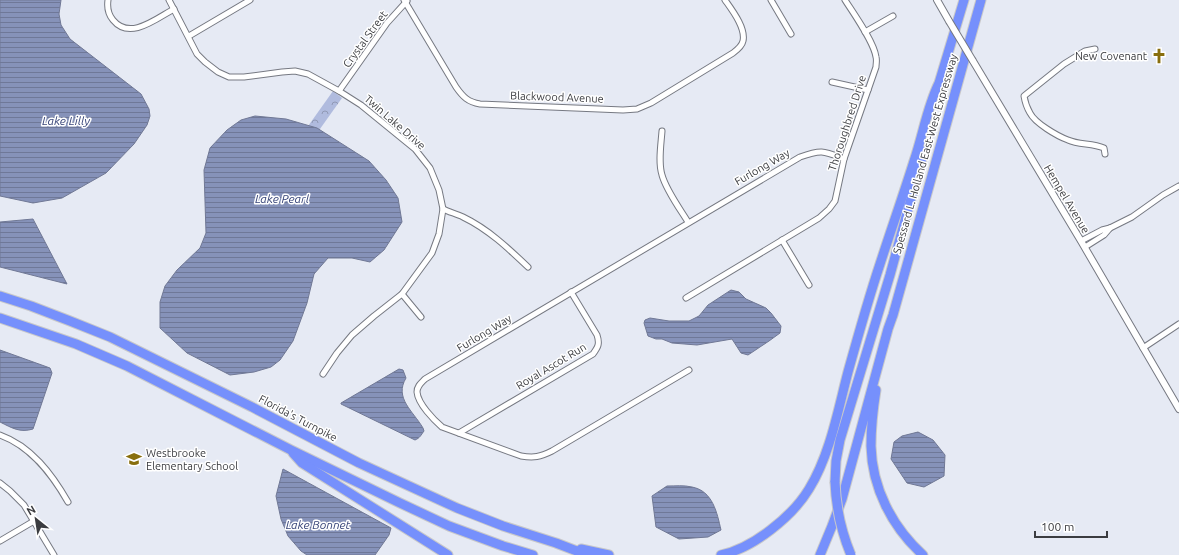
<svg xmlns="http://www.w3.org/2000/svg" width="1179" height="555" viewBox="0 0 1179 555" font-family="Ubuntu,sans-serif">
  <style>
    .park { fill: url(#park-crowns) }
    .water { fill: url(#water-rules); stroke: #707895 }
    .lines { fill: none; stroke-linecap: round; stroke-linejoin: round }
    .minor-casing { stroke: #767982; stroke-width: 7 }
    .tertiary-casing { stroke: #767982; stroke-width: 8 }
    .motorway-casing { stroke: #c8c8ca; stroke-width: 11 }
    .minor { stroke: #fff; stroke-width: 5 }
    .tertiary { stroke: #fff; stroke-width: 6 }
    .motorway { stroke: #7690fc; stroke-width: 9 }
    .tertiary-bridge-casing { stroke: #767982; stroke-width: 8; stroke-linecap: butt }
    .motorway-bridge-casing { stroke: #c8c8ca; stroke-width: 11; stroke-linecap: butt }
    .tertiary-bridge { stroke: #fff; stroke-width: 6 }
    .motorway-bridge { stroke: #7690fc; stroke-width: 9 }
    .labels { text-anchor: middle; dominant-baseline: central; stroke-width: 3; stroke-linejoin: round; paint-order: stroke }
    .street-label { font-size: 11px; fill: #3b3c40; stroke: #fff }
    .poi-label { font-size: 11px; fill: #3b3c40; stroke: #fff; text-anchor: end }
    .water-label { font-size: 12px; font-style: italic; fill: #384579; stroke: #fff }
  </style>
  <defs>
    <pattern id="park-crowns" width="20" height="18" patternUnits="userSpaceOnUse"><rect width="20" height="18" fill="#b0bbde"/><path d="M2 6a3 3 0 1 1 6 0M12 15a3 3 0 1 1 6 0" fill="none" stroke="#9099b5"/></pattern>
    <pattern id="water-rules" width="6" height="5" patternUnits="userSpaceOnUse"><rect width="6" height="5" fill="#8692b9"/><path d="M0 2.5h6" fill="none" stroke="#6f7898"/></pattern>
  </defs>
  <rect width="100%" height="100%" fill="#e6eaf4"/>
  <polygon class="park" points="333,91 342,98 310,143 301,136"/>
  <g class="water">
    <polygon points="0,0 61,0 59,14 61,25 70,39 141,94 149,109 150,116 147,125 134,144 106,173 62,198 33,203 0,196"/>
    <polygon points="255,116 286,119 317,128 369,161 386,180 398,198 402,222 384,250 370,262 352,258 328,258 314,274 307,303 293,341 280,360 271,367 254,372 230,375 187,353 160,328 160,302 165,286 177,270 200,248 206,233 204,170 210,148 227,130 241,120"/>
    <polygon points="33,219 67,284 0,267 0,222"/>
    <polygon points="731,290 739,292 746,299 766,308 771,313 781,326 780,333 769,341 748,355 741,353 732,339 697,345 672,343 662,339 656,339 648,336 644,323 645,320 650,318 669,321 689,321 699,316 708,305"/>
    <path d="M0,350L50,368L52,373L33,429C20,433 12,428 0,422Z"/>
    <path d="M399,369L403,370L406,378C394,398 413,411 423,428L424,431C421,435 420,438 415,440L341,404V403Z"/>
    <polygon points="918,432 933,440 945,455 944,476 924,487 907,483 891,459 894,442 902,436"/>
    <polygon points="283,469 391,528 389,535 375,555 307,555 301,551 288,536 281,519 276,496"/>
    <path d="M667,486C675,486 684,485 692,487C713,491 717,513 721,530L708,537L679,539L656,527L652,496Z"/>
  </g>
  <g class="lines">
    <g class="minor-casing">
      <g id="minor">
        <path d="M108,0C107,7 108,14 113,20C130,41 157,18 174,9"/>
        <polyline points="169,0 197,54 205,62 218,72 229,77 244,77 282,72 295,71 308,74 339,91 361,105 415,149 430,168 439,190 443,209 439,234 432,253 402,294 374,316 352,335 337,353 323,374"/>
        <path d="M404,0L456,87C463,97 468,102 480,104L623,110L637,109L651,103L733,53C737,50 742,46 743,41C746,28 732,10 725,0"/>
        <polyline points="771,0 791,34"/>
        <polyline points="865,32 893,16"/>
        <polyline points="189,36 250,0"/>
        <path d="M1095,49L1085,51L1064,64L1024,96C1025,102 1027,108 1030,113C1035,123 1057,136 1068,140C1079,145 1092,143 1104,148L1105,154"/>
        <polyline points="832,82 868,90"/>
        <polyline points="339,91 387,23 407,1"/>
        <path d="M662,131C661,145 658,162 662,175C666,190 680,209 688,222"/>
        <path d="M443,209C449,212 457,214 463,217C488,229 508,248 528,267"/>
        <polyline points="782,240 809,285"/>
        <polyline points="1081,241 1102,230 1110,228 1132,217 1163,195 1179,186"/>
        <polyline points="1085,247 1104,235 1110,228"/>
        <polyline points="402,294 421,317"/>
        <path d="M686,298L819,218L829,209L835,201L844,159L876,67C876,64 877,60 876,57C874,42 854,14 845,0"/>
        <polyline points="1143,348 1179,324"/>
        <path d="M689,370L552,451C540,457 534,458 521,456L442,427C434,420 418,404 417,392C417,386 421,383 425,379L800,157C822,149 824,151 844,159"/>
        <path d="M459,433L593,354C598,347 600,344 597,335L571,292"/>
        <path d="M0,435C31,446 52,474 68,502"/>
        <polyline points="0,483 10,491 24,505 54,555"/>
        <polyline points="0,541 34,521"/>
      </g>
    </g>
    <g class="tertiary-casing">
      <g id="tertiary">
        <polyline points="937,0 949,21"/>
        <polyline points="973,61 1081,241 1179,409"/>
      </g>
    </g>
    <g class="motorway-casing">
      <g id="motorway">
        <polyline points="0,296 31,306 70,321 110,337 252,407 359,463 457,508 503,526 556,543 587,555"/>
        <polyline points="0,318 76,344 127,366 291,450 400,503 449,526 503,546 533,555"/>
        <path d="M876,390C873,409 871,428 871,446C872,488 892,527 923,555"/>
        <polyline points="293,453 302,463 448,555"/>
        <polyline points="835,482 836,461 840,440 890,275 924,151"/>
        <polyline points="581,549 609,555"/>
        <path d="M721,555C753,548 792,517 809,489C830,455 838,410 848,372C858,336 868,300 880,264C891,230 903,196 914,161C923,135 927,107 939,83L964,0"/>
        <polyline points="820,555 832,526 842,499 888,329 893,315 981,0"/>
      </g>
    </g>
    <use href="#minor" class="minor"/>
    <use href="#tertiary" class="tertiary"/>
    <use href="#motorway" class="motorway"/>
    <g class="tertiary-bridge-casing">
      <polyline id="tertiary-bridge" points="949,21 973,61"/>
    </g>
    <g class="motorway-bridge-casing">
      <path id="motorway-bridge" d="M835,482C836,508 841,531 851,555"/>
    </g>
    <use href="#tertiary-bridge" class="tertiary-bridge"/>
    <use href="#motorway-bridge" class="motorway-bridge"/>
  </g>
  <defs>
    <g id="church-bare" transform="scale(1.2)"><path d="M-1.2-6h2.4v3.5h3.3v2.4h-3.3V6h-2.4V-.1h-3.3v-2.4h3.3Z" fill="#886e0d" stroke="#fff" stroke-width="2.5" paint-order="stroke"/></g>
    <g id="school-bare" transform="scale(1.2)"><path d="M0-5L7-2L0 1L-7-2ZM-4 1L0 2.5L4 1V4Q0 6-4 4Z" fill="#886e0d" stroke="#fff" stroke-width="2.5" paint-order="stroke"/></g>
  </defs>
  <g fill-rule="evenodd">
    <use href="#church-bare" x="1159" y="56"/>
    <use href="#school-bare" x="134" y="459"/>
  </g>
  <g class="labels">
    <g class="street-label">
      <text transform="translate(365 39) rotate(-54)">Crystal Street</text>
      <text transform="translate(557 97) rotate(2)">Blackwood Avenue</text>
      <text transform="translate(395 122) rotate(41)">Twin Lake Drive</text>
      <text transform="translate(847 123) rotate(-72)">Thoroughbred Drive</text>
      <text transform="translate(925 154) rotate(-74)">Spessard L. Holland East-West Expressway</text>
      <text transform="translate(762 167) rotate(-30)">Furlong Way</text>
      <text transform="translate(1067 199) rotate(59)">Hempel Avenue</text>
      <text transform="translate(484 333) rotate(-31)">Furlong Way</text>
      <text transform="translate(551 366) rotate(-31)">Royal Ascot Run</text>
      <text transform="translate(298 418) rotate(28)">Florida's Turnpike</text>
    </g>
    <g class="poi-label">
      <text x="1147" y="56">New Covenant</text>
      <text x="146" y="453" text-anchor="start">Westbrooke<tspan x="146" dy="13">Elementary School</tspan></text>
    </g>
    <g class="water-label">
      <text x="66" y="120">Lake Lilly</text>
      <text x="282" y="198">Lake Pearl</text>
      <text x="318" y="524">Lake Bonnet</text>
    </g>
  </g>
  <g transform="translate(36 519) rotate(330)" stroke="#ffffff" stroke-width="3" paint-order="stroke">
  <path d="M0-3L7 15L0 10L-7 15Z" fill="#3b3c40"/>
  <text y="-6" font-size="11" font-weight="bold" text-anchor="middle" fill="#3b3c40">N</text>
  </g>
  <path d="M1035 531v6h72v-6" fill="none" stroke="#3b3c40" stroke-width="2"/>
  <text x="1041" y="531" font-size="12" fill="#3b3c40" stroke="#ffffff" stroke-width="3" paint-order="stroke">100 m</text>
</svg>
